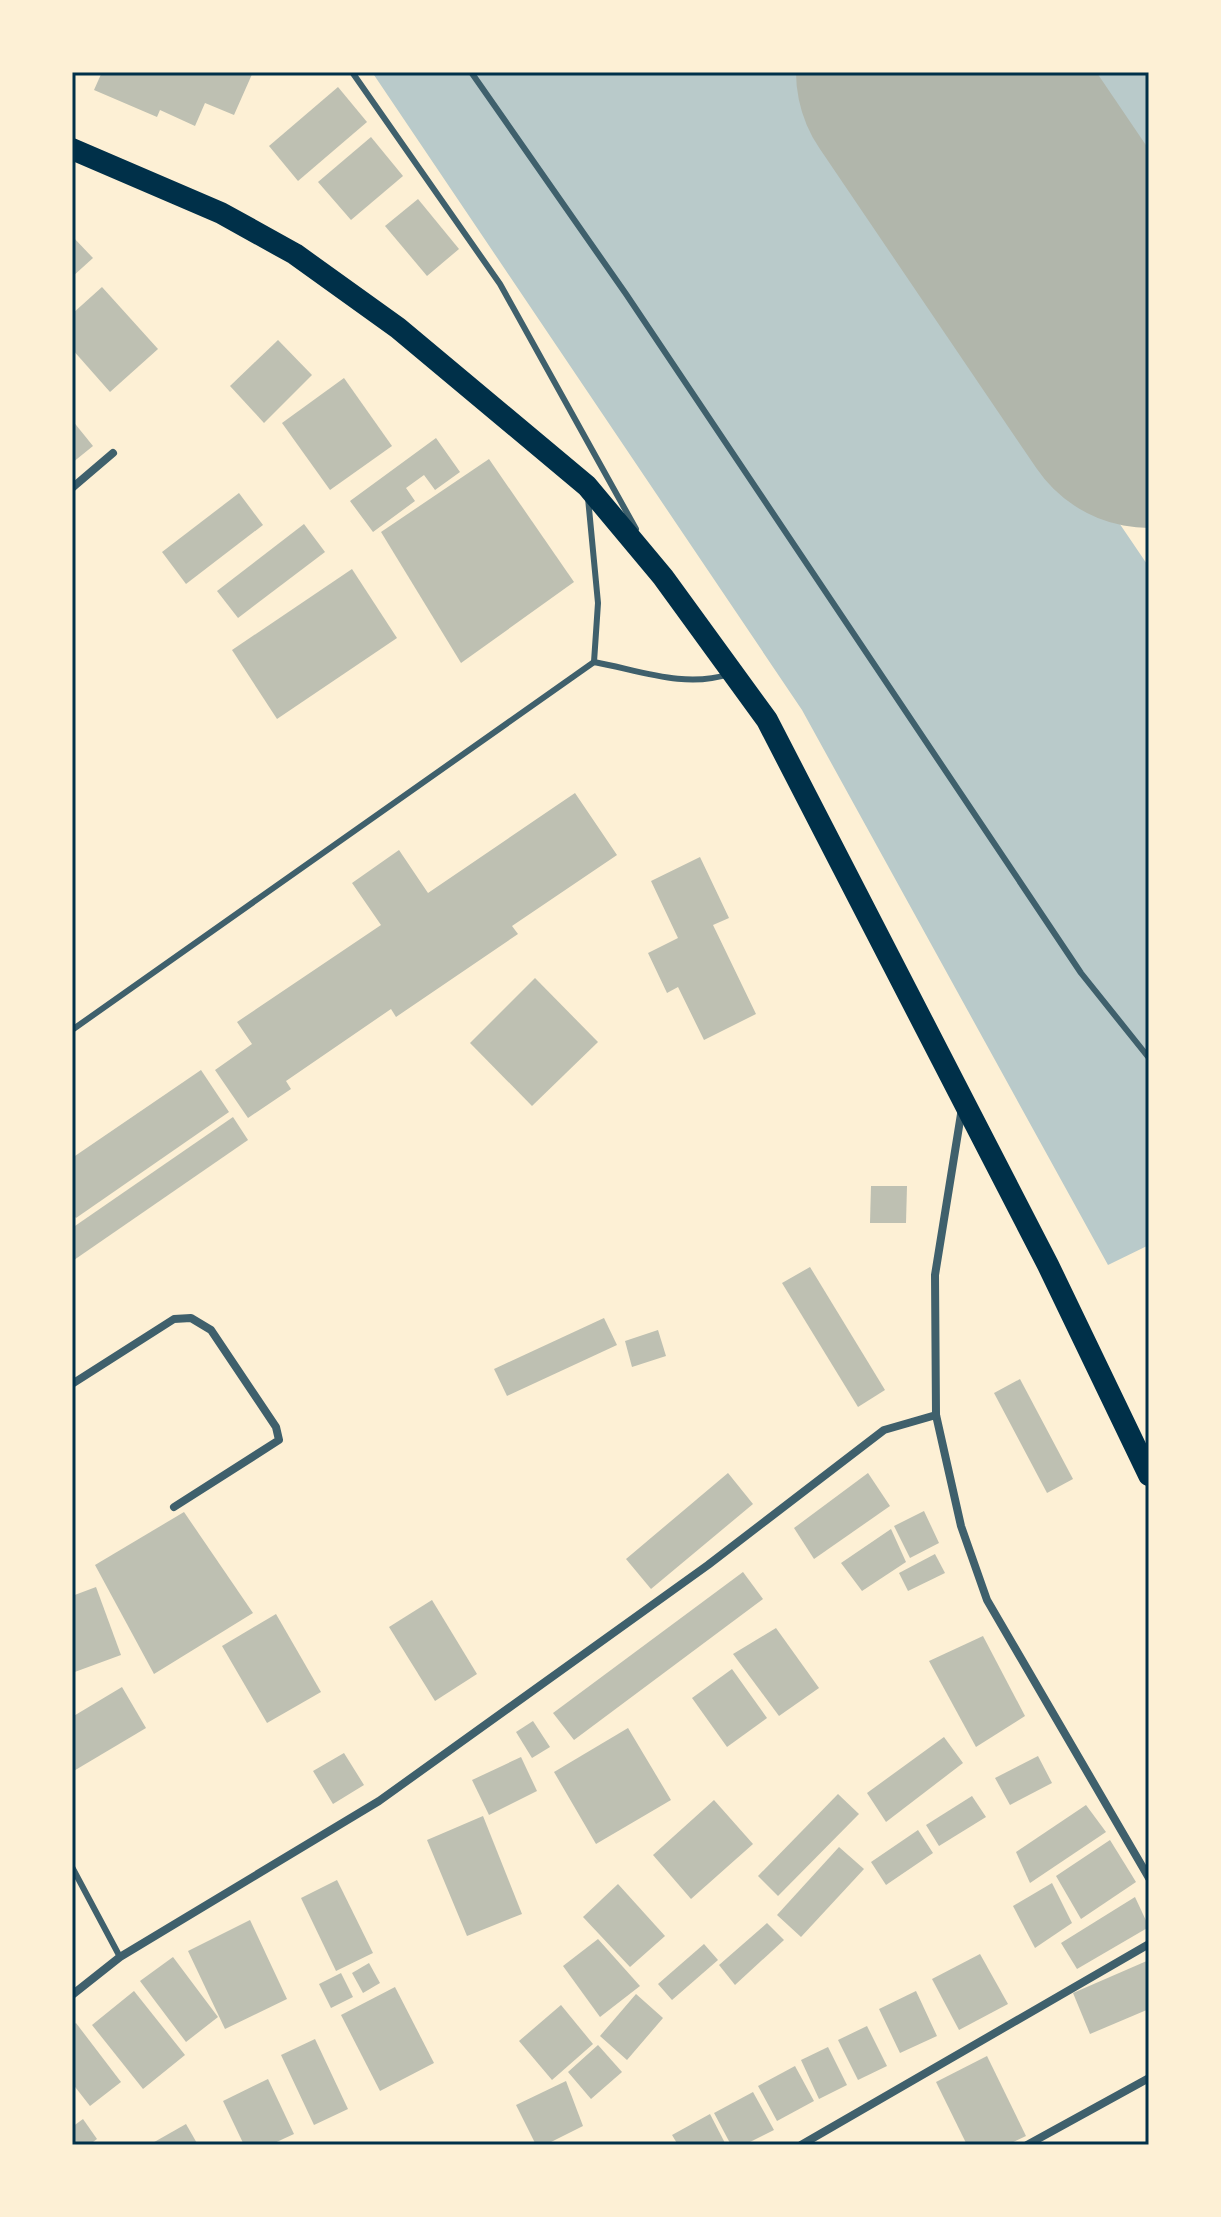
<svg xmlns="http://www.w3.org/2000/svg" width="1221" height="2217" viewBox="0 0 1221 2217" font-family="'Work Sans',sans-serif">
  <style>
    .green { fill: #b9caca }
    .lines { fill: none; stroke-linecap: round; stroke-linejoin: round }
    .runway { stroke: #b1b6ab; stroke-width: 272 }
    .building { fill: #bec0b2 }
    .service { stroke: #3f606c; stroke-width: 6 }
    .minor { stroke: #3f606c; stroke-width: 8 }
    .trunk { stroke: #003049; stroke-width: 22 }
    .neatline { fill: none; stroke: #003049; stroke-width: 3 }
  </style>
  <rect width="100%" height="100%" fill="#fdf0d5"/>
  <g class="green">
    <polygon points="372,72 813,72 1149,567 1149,1245 1108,1265 802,710"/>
    <polygon points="1047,72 1149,72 1149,210 1137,205"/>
  </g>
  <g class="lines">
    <polyline class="runway" points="932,72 1149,392"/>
  </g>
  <g class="building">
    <polygon points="102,72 253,72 234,115 205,103 195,126 160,110 157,117 94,90"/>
    <polygon points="338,87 367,122 298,181 269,146"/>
    <polygon points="371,137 403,176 351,220 318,182"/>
    <polygon points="418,199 459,249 427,276 385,226"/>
    <polygon points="72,236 93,258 72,277"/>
    <polygon points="102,287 158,349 110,392 72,349 72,314"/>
    <polygon points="278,340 312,375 264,423 230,386"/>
    <polygon points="344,378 392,446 330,490 282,423"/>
    <polygon points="72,420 93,446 72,463"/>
    <polygon points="436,438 460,472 435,490 424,475 406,488 415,501 373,532 350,501"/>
    <polygon points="489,459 574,582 461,663 381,532"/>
    <polygon points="239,493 263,525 186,584 162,552"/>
    <polygon points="304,524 325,552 238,618 217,591"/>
    <polygon points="352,569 397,638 277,719 232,650"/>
    <polygon points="575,793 617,855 512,926 518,934 396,1017 391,1009 286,1081 291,1089 248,1118 215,1070 252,1044 237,1022 381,925 352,883 399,850 428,893"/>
    <polygon points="700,857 729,918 713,925 756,1014 704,1040 678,987 667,993 648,953 678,938 651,881"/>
    <polygon points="535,978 598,1042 532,1106 470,1043"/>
    <polygon points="201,1070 229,1112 76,1218 72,1213 72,1158"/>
    <polygon points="233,1117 248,1140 74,1260 72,1228"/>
    <polygon points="871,1186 907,1186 906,1223 870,1223"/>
    <polygon points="810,1267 885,1390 858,1407 782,1283"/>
    <polygon points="604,1318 617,1345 507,1396 494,1369"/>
    <polygon points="658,1330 666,1356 632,1367 625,1341"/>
    <polygon points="1020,1379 1073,1479 1047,1493 994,1393"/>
    <polygon points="728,1473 753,1504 651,1589 626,1559"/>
    <polygon points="868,1473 890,1506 814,1559 794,1528"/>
    <polygon points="924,1511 939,1543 910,1558 894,1526"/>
    <polygon points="184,1512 253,1613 154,1674 95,1565"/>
    <polygon points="891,1529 906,1562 862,1591 841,1563"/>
    <polygon points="935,1554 945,1573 908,1591 899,1573"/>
    <polygon points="743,1572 763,1599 574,1740 553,1713"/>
    <polygon points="96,1587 121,1655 72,1673 72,1596"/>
    <polygon points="432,1600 477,1674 435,1701 389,1627"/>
    <polygon points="276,1614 321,1692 267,1723 222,1646"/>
    <polygon points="776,1628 819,1688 779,1716 733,1654"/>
    <polygon points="983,1636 1025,1716 976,1747 929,1661"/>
    <polygon points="732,1669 767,1718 727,1747 692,1698"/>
    <polygon points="122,1687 146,1728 72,1772 72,1717"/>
    <polygon points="533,1721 550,1747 532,1758 516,1732"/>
    <polygon points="628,1728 671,1800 596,1844 554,1772"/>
    <polygon points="944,1737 963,1763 886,1822 867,1793"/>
    <polygon points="344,1753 364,1785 333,1804 313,1771"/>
    <polygon points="1038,1756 1052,1783 1010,1805 995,1778"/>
    <polygon points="521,1757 537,1791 489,1815 472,1780"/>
    <polygon points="838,1794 859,1814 778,1896 758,1876"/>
    <polygon points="972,1796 986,1817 939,1846 926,1825"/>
    <polygon points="714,1800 753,1844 691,1899 653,1855"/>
    <polygon points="1086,1805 1106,1832 1030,1883 1016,1852"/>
    <polygon points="483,1816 522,1914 467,1936 427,1840"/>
    <polygon points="918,1830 933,1853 886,1885 871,1862"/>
    <polygon points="1110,1840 1136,1882 1081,1919 1056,1876"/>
    <polygon points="839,1847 864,1869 801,1937 777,1915"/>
    <polygon points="337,1880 373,1953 336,1971 301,1898"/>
    <polygon points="1052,1883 1072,1923 1035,1948 1013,1906"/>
    <polygon points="618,1884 665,1936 630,1967 583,1917"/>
    <polygon points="1135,1897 1149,1927 1077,1969 1061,1943"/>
    <polygon points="250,1920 287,1999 225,2029 188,1951"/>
    <polygon points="767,1923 784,1940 735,1985 719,1965"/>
    <polygon points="598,1939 640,1986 600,2017 563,1966"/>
    <polygon points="704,1944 718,1960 672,2000 658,1984"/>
    <polygon points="980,1954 1008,2004 959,2030 932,1979"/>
    <polygon points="173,1957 218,2017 186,2042 140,1981"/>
    <polygon points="1149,1960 1149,2009 1090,2034 1073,1993"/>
    <polygon points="369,1963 380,1983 363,1993 352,1973"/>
    <polygon points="341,1973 353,1997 331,2008 319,1984"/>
    <polygon points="395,1987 434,2063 380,2091 341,2015"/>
    <polygon points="134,1991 185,2055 143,2089 92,2025"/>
    <polygon points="916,1991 937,2036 900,2053 879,2009"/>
    <polygon points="636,1994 663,2018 627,2060 600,2036"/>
    <polygon points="561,2005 593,2044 552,2080 519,2041"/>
    <polygon points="76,2023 121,2082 90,2106 72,2083 72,2026"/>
    <polygon points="867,2026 887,2066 858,2080 838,2040"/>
    <polygon points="315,2039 348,2109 314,2125 281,2055"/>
    <polygon points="598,2045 622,2072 591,2099 568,2072"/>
    <polygon points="828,2047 847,2085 819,2099 801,2060"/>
    <polygon points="987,2056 1026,2136 1007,2145 967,2145 936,2082"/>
    <polygon points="795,2066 814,2101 777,2121 758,2086"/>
    <polygon points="268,2079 294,2134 270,2145 244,2145 223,2101"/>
    <polygon points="566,2081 583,2126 545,2145 536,2145 516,2105"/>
    <polygon points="753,2092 774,2130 744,2145 731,2145 714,2113"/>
    <polygon points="710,2114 726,2145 678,2145 672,2135"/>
    <polygon points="83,2119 97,2139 89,2145 72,2145 72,2127"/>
    <polygon points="186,2124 198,2145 149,2145"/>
  </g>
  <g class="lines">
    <g class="service">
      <polyline points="352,72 500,284 636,529"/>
      <polyline points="471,72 626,294 1081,973 1149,1058"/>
      <polyline points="588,498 598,603 594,662"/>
      <path d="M72,1030L594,662C638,670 685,689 729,674"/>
      <polyline points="72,1867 120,1957"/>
    </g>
    <g class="minor">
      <polyline points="72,488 113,453"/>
      <polyline points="962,1108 935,1275 936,1415 961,1526 987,1600 1149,1878"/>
      <polyline points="72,1384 174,1319 191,1318 211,1330 276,1427 279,1440 174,1507"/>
      <polyline points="72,1995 120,1957 379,1801 708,1565 884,1430 936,1415"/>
      <polyline points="801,2145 1149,1944"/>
      <polyline points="1027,2145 1149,2078"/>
    </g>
    <polyline class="trunk" points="72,149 221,213 295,254 398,328 587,486 663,577 767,720 1048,1265 1149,1475"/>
  </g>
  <rect width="1221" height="2217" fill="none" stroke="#fdf0d5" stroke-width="148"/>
  <rect x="74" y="74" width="1073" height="2069" class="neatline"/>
</svg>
